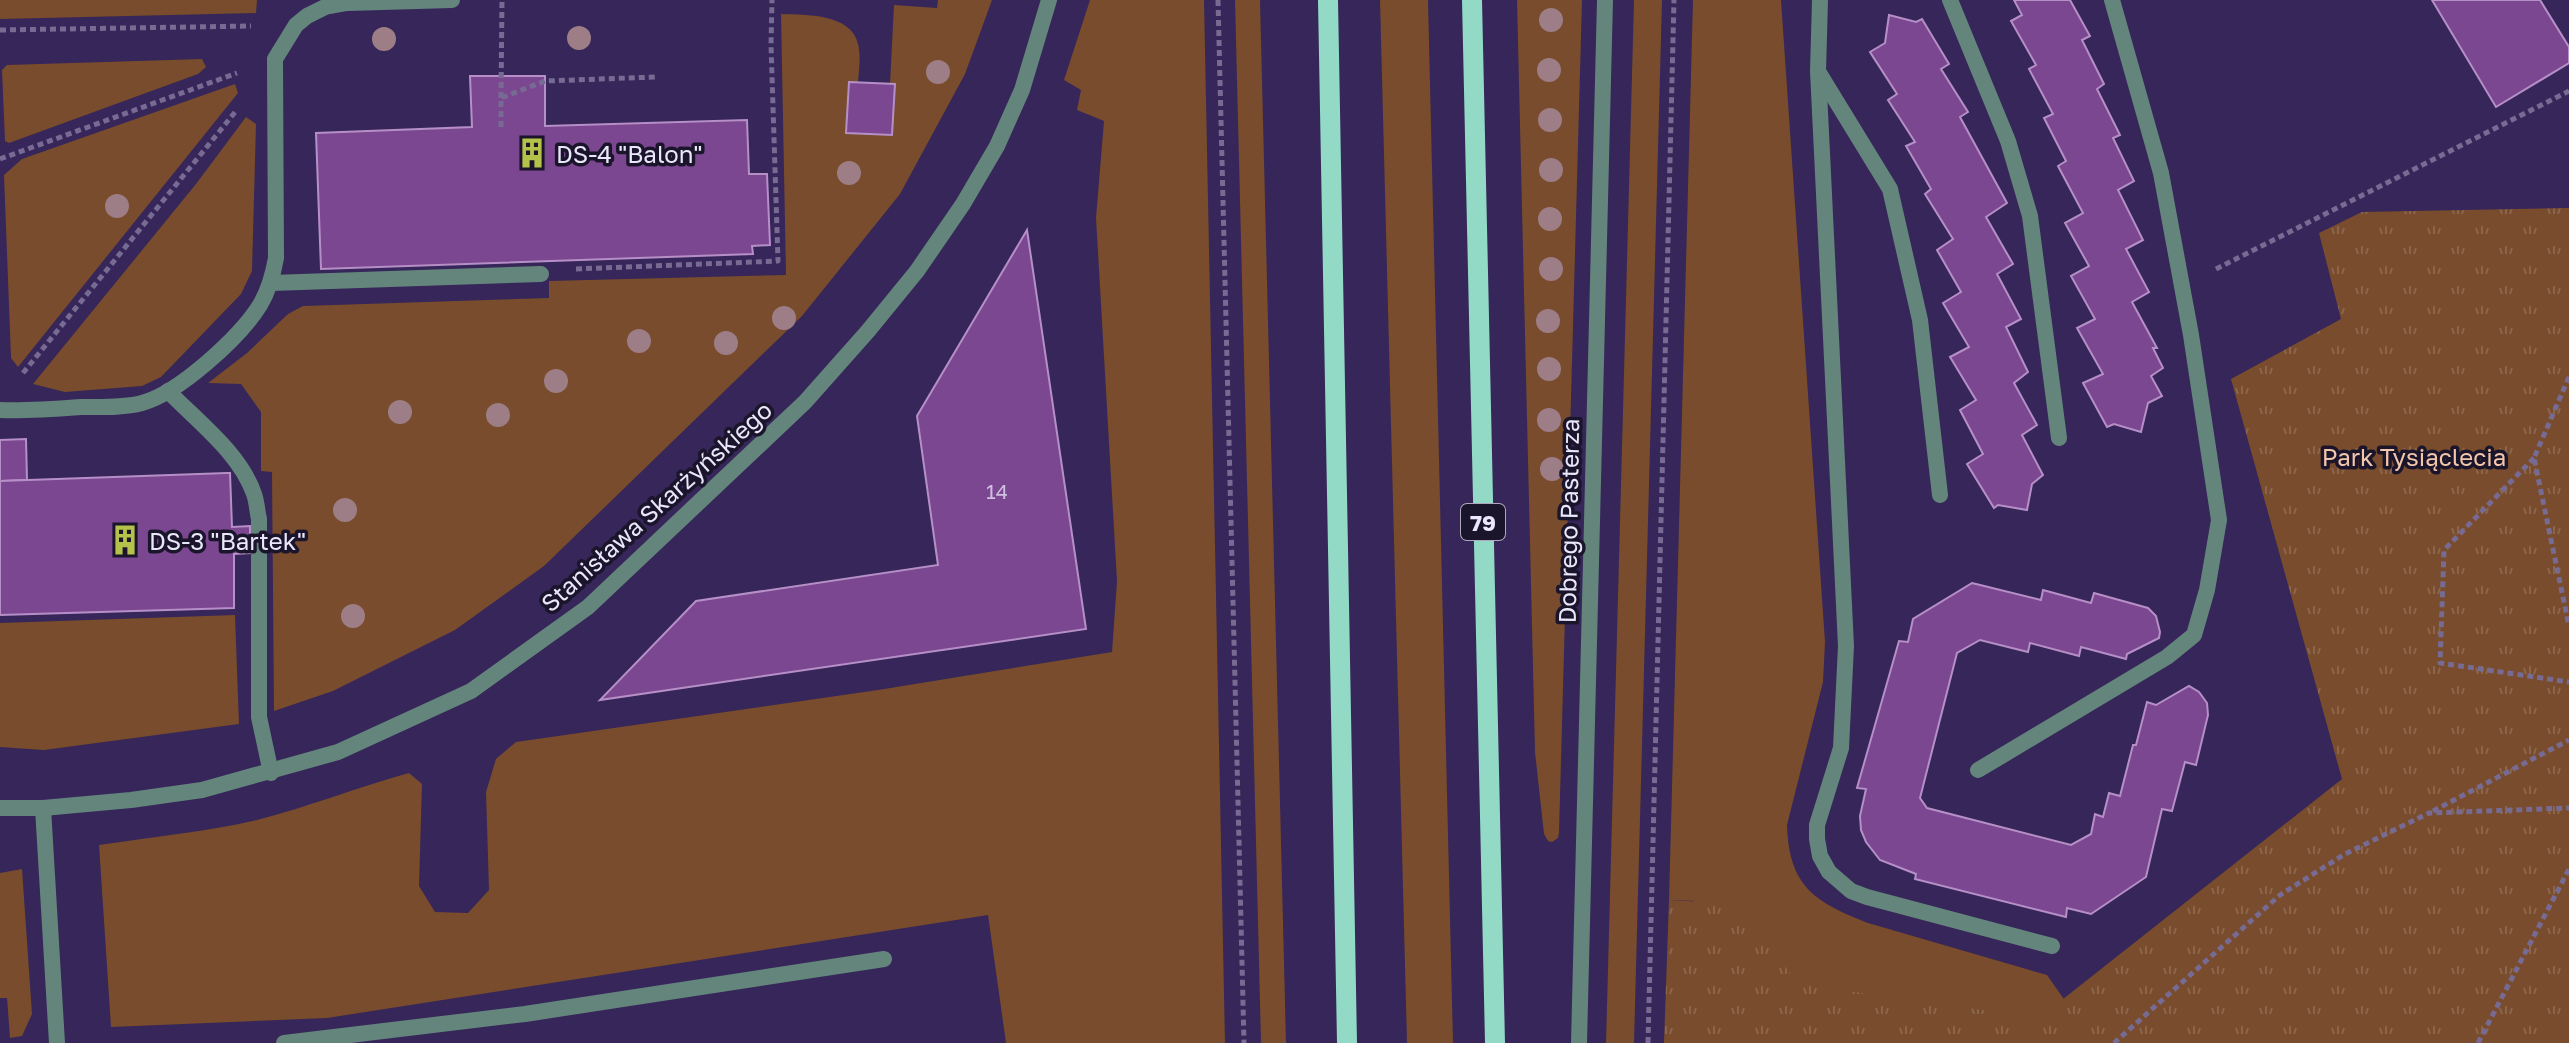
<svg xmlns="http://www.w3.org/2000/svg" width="2569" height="1043" viewBox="0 0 2569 1043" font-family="'Golos Text',sans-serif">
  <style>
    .green { fill: #784c2c }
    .park { fill: url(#park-tufts) }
    .building { fill: #7b4790; stroke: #b68fc7; stroke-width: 2 }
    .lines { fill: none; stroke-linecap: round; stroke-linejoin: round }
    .path { stroke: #776b93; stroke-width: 5; stroke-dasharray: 6 4; stroke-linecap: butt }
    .service { stroke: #64857c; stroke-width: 16 }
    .minor { stroke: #64857c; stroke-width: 16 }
    .tertiary { stroke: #64857c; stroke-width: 16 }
    .primary { stroke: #92d9c6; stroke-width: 20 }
    .tree { fill: #9d7e86 }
    .labels { text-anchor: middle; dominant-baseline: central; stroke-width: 7; stroke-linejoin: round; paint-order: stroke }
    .number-label { font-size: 20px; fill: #cfbfe0 }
    .shield { fill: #1b152c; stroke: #ada8bd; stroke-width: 2 }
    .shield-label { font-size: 22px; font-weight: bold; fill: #ebe7fb }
    .poi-label { font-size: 24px; fill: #ebe7fb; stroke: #1b152c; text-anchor: start }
    .park-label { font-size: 24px; fill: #f1c6aa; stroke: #1b152c }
    .street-label { font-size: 24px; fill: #ebe7fb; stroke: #1b152c }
  </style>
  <defs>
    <pattern id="park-tufts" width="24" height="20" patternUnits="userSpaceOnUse" patternTransform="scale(2)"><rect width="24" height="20" fill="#784c2c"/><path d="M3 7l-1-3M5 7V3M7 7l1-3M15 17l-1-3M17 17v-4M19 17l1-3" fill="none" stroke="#8b664c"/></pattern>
  </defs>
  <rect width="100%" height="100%" fill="#362659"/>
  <g class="green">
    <polygon points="0,0 257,0 256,13 0,19"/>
    <path d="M938,0H992L965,74L900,194L802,316L544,566L455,630L333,691L274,711L272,472L261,471V412L241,384L208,383L247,353L288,314L303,306L549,298V281L786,275L781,14C805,15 851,13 858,44C861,56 859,70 858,82L890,84L894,5L937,8Z"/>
    <path d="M1090,0H1204L1225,1043H1006L988,915L327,1018L111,1027L99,845C151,837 205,832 257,820C308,807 358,787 409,773L422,784L419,886L435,912L468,913L489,890L486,792L496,759L516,742L878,690L1112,652L1117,581L1096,218L1104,121L1077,110L1081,90L1064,80Z"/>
    <polygon points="1235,0 1260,0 1286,1043 1261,1043"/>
    <polygon points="1380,0 1428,0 1453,1043 1407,1043"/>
    <polygon points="1517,0 1582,0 1559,833 1558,838 1552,842 1548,841 1544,834 1535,752"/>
    <polygon points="1634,0 1662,0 1634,1043 1606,1043"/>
    <path d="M1693,0H1781L1825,642L1823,682L1787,825C1789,887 1815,902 1868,923L2047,975L2094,1042L2092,1043H1690L1694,901L1669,900Z"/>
    <polygon points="202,59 206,67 198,74 9,143 5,141 2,70 7,65"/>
    <polygon points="235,84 238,93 18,367 11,358 4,175 22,159"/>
    <polygon points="246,117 256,124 252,271 241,294 161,377 142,386 65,392 33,384 196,184"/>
    <polygon points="235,615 239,724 44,750 0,747 0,623"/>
    <polygon points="22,869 32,1014 22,1036 10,1038 7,998 0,998 0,873"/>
  </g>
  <polygon class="park" points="2569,208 2569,1043 1664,1043 1669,900 1738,904 1798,984 2039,1018 2342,779 2231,379 2341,319 2319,233 2362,212"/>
  <g class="building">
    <polygon points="2014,0 2070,0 2090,36 2082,40 2104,84 2097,89 2120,135 2113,138 2134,181 2118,190 2143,240 2126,249 2149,292 2132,302 2157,348 2153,348 2163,368 2151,376 2162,396 2148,403 2141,432 2114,424 2107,427 2083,383 2103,374 2077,328 2095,319 2071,276 2089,266 2065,223 2083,213 2058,166 2066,161 2044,118 2053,114 2029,69 2036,65 2011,21 2022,15"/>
    <polygon points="2432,0 2540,0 2569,47 2569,63 2496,107"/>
    <polygon points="1889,15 1916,22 1922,19 1949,64 1941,69 1968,112 1960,117 2007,203 1986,217 2013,264 1997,274 2021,319 2006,327 2028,372 2014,383 2037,425 2022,435 2043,475 2032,484 2027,510 1998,505 1994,508 1967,464 1983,454 1960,410 1976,400 1950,357 1969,347 1943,303 1961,292 1937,250 1953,239 1925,194 1931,189 1906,146 1915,142 1888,100 1897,94 1870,52 1885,43"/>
    <polygon points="470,76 545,76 545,126 747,120 749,174 767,174 770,245 752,246 753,254 321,269 316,133 472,127"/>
    <polygon points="849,82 895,84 892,135 846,133"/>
    <polygon points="1027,230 1086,629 600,700 696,601 938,565 917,416"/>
    <polygon points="26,439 27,480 0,481 0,440"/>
    <polygon points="227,473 230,473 232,527 250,526 250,553 234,554 234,608 0,615 0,481"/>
    <polygon points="1972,583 2041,600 2043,590 2091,603 2094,593 2148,608 2156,616 2160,632 2159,638 2127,654 2126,659 2081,647 2079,656 2030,643 2028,652 1980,640 1957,653 1920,798 1927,808 2071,845 2091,834 2095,814 2103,817 2109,793 2120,796 2133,745 2136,745 2147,702 2156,705 2189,686 2199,692 2207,703 2208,715 2196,765 2185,762 2172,811 2162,809 2146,877 2091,914 2067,908 2066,917 1915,879 1916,874 1880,860 1866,842 1861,830 1860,816 1866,789 1857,788 1899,641 1908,642 1913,619"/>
  </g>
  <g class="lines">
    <g class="path">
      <polyline points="1218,0 1244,1043"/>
      <polyline points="0,30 251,26"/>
      <polyline points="501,98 502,0"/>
      <polyline points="501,127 501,98 545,81 656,77"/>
      <polyline points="0,159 237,73"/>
      <polyline points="576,269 778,261 771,45 772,0"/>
      <polyline points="2216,269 2569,91"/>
      <polyline points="23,373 236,111"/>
      <polyline points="2569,377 2534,458 2569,626"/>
      <polyline points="2534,458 2444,550 2440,663 2569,682"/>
      <polyline points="2433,811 2569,740"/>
      <polyline points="1648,1043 1674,0"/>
      <polyline points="2114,1043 2280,895 2345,854 2429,813 2569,808"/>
      <polyline points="2478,1043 2569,869"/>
    </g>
    <g class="service">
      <polyline points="1820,0 1818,71 1846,646 1841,748 1817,825 1817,839 1820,856 1829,872 1851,891 1867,897 2052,946"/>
      <polyline points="1950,0 2008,141 2030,216 2059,438"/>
      <polyline points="1819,73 1890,189 1920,320 1940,495"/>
      <polyline points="271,283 541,274"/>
      <path d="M168,391C197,421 240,453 254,494C257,502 257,511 259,519V717L271,773"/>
      <path d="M0,410C27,411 54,409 81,407C101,407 123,408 142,403C179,393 240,337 260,305C269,290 273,275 276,258L275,59L296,25L307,16L325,7L347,3L452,0"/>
      <polyline points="1978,770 2167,657 2194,635 2207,590 2219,520 2191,335 2161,173 2112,0"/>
      <polyline points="43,808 57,1043"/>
      <polyline points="284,1043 525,1014 884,959"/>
    </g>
    <polyline class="minor" points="0,808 43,808 131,800 202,790 338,752 471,691 588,607 805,402 868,331 917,271 963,204 997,146 1022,90 1049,0"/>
    <polyline class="tertiary" points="1579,1043 1605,0"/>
    <g class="primary">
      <polyline points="1328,0 1347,1043"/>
      <polyline points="1472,0 1495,1043"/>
    </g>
  </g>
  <g class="tree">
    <circle cx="1551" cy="20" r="12"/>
    <circle cx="579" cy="38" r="12"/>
    <circle cx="384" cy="39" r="12"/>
    <circle cx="1549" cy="70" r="12"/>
    <circle cx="938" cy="72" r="12"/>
    <circle cx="1550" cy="120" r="12"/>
    <circle cx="1551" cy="170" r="12"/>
    <circle cx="849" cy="173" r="12"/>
    <circle cx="117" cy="206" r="12"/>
    <circle cx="1550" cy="219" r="12"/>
    <circle cx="1551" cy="269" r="12"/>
    <circle cx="784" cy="318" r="12"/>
    <circle cx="1548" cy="321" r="12"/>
    <circle cx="639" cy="341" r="12"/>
    <circle cx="726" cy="343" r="12"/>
    <circle cx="1549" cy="369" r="12"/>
    <circle cx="556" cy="381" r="12"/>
    <circle cx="400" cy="412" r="12"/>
    <circle cx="498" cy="415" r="12"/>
    <circle cx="1549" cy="420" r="12"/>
    <circle cx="1552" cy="469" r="12"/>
    <circle cx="345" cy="510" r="12"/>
    <circle cx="353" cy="616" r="12"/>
  </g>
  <defs>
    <g id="building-bare" transform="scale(2.4)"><path d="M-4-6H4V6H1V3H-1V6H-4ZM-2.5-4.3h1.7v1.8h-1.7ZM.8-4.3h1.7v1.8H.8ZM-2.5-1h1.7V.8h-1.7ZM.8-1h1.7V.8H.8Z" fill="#b4c24a" stroke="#1b152c" stroke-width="2.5" paint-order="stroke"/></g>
  </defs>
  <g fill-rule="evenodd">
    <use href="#building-bare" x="532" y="153"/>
    <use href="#building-bare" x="125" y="540"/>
  </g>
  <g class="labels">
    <g class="number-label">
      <text x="997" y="491">14</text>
    </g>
    <rect class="shield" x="1461" y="504" width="44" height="36" rx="6"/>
    <g class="shield-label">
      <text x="1483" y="522">79</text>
    </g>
    <g class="poi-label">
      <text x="556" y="153">DS-4 "Balon"</text>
      <text x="149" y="540">DS-3 "Bartek"</text>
    </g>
    <g class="park-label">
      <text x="2414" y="456">Park Tysiąclecia</text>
    </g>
    <g class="street-label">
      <text transform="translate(656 506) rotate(-42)">Stanisława Skarżyńskiego</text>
      <text transform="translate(1568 521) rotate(-89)">Dobrego Pasterza</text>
    </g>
  </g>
</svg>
